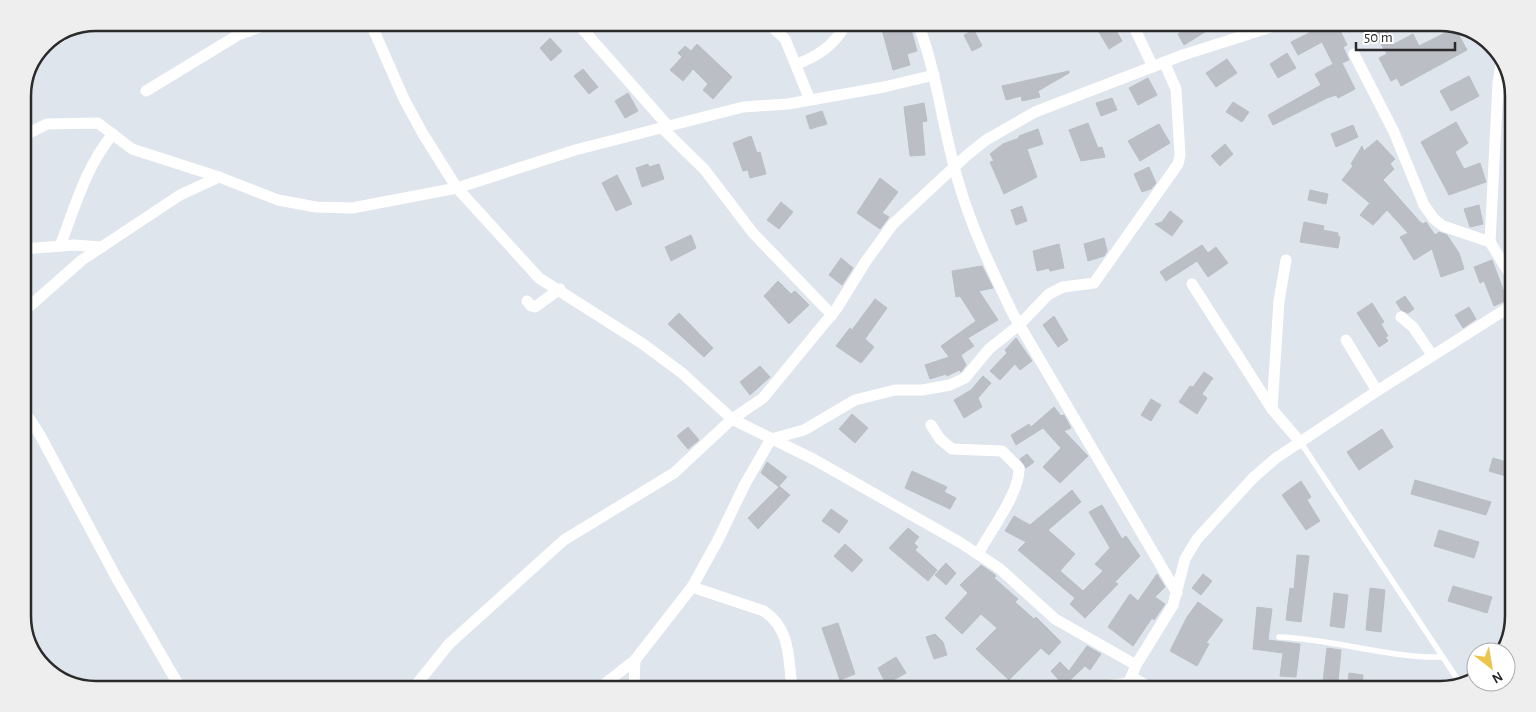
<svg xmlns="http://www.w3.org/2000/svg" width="1536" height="712" viewBox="0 0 1536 712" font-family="'Alegreya Sans',sans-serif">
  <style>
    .building { fill: #bbbec5; stroke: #b8bfc7 }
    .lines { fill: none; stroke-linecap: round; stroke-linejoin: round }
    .lane { stroke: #fff; stroke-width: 5.5 }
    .street { stroke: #fff; stroke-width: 11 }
    .rim { fill: none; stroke: #2b2b2b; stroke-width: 2.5 }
  </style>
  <rect width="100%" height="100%" fill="#dfe5ec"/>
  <g class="building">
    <polygon points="881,26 910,26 917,51 907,54 910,65 893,70"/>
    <polygon points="1096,27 1114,27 1122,41 1109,49"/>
    <polygon points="1190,27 1213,27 1184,45 1178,34"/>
    <polygon points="1319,28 1339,28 1347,45 1343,47 1349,60 1342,63 1355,89 1338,98 1336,95 1327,98 1273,125 1268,115 1321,85 1315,74 1333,64 1322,42 1298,55 1291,42"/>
    <polygon points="1371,28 1385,28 1394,44 1413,34 1419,46 1455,28 1467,50 1401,86 1397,78 1391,81 1379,58 1387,54"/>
    <polygon points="974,30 982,46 972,51 964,35"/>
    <polygon points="550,38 562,51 551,61 540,48"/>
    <polygon points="697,44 732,77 713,99 703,90 708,84 693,69 683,81 670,70 682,57 678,53 685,46 691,51"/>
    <polygon points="1287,53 1296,68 1278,78 1270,64"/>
    <polygon points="1227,59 1237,73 1216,87 1206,73"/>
    <polygon points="583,69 598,87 589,94 574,76"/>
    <polygon points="1069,71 1069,73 1038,91 1040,97 1022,101 1021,96 1006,100 1002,86"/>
    <polygon points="1469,76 1479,96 1451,111 1440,91"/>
    <polygon points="1148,78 1157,95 1138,105 1129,88"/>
    <polygon points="628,93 638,111 625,118 615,101"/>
    <polygon points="1112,98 1117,110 1101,116 1096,103"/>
    <polygon points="1233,102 1249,112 1242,122 1226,112"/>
    <polygon points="924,103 927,121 922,122 925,155 910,156 904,107"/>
    <polygon points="822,111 827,124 810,129 806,116"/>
    <polygon points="1456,122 1468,143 1455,152 1464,169 1480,163 1486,182 1449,195 1421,142"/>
    <polygon points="1088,123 1098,148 1102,147 1105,157 1081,161 1069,130"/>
    <polygon points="1159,124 1170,143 1140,161 1128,141"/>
    <polygon points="1353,125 1358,137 1336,147 1331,134"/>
    <polygon points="1038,129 1043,144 1027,149 1037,177 1004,194 990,162 994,161 990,154 1003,144 1019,138 1019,136"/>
    <polygon points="751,136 757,153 760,152 766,174 750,178 748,170 743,171 733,143"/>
    <polygon points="1377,140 1395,159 1390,164 1394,169 1383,180 1420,222 1423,224 1426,222 1435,235 1439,232 1447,235 1459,253 1464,269 1441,277 1432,249 1414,260 1400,237 1408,233 1387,210 1373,225 1360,215 1369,204 1372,205 1342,180 1353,166 1351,164 1362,146 1364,151"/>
    <polygon points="1225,144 1233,154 1220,166 1211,156"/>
    <polygon points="648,164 649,167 659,164 664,179 642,187 636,168"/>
    <polygon points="1149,167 1156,183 1151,189 1142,192 1134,174"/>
    <polygon points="617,175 632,204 616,211 602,183"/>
    <polygon points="880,178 898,192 882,213 889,217 880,229 857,213"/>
    <polygon points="1310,190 1328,194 1326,204 1308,200"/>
    <polygon points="781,202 793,212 779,229 767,220"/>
    <polygon points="1479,205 1483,224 1470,227 1464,209"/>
    <polygon points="1022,206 1027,221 1016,225 1011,210"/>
    <polygon points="1170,211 1183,221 1172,236 1155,224 1162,222"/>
    <polygon points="1304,222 1324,226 1323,230 1338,233 1338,236 1340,237 1338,248 1300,242"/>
    <polygon points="691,235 696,248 671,261 665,247"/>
    <polygon points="1104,238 1107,251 1104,256 1088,261 1084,244"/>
    <polygon points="1059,244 1064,268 1050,271 1049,268 1037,271 1033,251"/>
    <polygon points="1202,245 1208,253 1216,247 1228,263 1208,277 1197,261 1166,281 1160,272"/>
    <polygon points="841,258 853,268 842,285 829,275"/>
    <polygon points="1492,260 1507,300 1494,306 1484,281 1480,283 1474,267"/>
    <polygon points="982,266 993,288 979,291 998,320 968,338 974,346 961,355 966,365 961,372 959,370 947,376 946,374 930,379 925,365 949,357 941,346 976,321 960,296 956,297 952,271"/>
    <polygon points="778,281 791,294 795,291 809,305 789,324 764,296"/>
    <polygon points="1405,296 1414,309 1408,313 1401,310 1396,302"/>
    <polygon points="875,299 887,308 865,339 874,347 861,363 836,346 850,328 852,330"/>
    <polygon points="1372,303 1384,322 1381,324 1388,336 1385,337 1388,341 1379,347 1357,313"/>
    <polygon points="1469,307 1476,319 1463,328 1455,315"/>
    <polygon points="679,313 713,348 704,357 668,324"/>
    <polygon points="1054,316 1068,340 1058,347 1043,325"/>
    <polygon points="1016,338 1032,361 1020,370 1015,364 1000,380 990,371 1007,353 1005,350"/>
    <polygon points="760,366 770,377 750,395 740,382"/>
    <polygon points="1204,372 1213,378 1202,394 1207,398 1197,414 1179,402 1190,386 1193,387"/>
    <polygon points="983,376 991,383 978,398 982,407 964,418 954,400 971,390"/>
    <polygon points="1151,399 1161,405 1151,421 1141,415"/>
    <polygon points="1054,407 1061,416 1064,415 1071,428 1064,431 1088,456 1060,483 1043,467 1061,448 1043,428 1016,445 1011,435 1029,424 1031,427"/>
    <polygon points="852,414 868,428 855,443 839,429"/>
    <polygon points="688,427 699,440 688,449 677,436"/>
    <polygon points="1382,429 1393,447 1359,470 1347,452"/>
    <polygon points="1027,454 1034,462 1026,468 1020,459"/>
    <polygon points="1493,458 1510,463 1509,477 1489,471"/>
    <polygon points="767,462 787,477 779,486 790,495 758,529 748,518 779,487 761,473"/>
    <polygon points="912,471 947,487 944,492 956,498 950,509 905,488"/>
    <polygon points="1415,480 1491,502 1486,515 1411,494"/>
    <polygon points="1301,481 1311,497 1307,500 1320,521 1306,530 1282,495"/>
    <polygon points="1072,490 1081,502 1048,530 1075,554 1060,571 1083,591 1103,571 1095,564 1110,548 1089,512 1102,505 1122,539 1126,536 1140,556 1115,582 1118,584 1085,618 1070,604 1075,598 1018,550 1026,542 1005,531 1014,516 1030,525"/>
    <polygon points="831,509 848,521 839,533 822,521"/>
    <polygon points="908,528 919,537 914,543 918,547 915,550 937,570 928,581 889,548"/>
    <polygon points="1439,530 1479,542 1474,558 1434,546"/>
    <polygon points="845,544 863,560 852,572 834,556"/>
    <polygon points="1297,555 1309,556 1301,622 1286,620 1290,588 1294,589"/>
    <polygon points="946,563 956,573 946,585 935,575"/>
    <polygon points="981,565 994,574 996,576 994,578 1018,599 1015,602 1034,619 1036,617 1061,642 1049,655 1041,648 1009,680 976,649 997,628 981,614 962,634 945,618 968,593 960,585"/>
    <polygon points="1157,574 1165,587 1155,597 1165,604 1154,620 1152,618 1133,646 1108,627 1130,594 1138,601"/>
    <polygon points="1203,574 1212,581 1201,595 1192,588"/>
    <polygon points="1453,586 1492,597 1487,613 1448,601"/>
    <polygon points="1370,588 1385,590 1381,632 1366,630"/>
    <polygon points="1334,593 1348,595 1344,628 1330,626"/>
    <polygon points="1198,602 1223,620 1206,643 1209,644 1197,666 1170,651 1187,617"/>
    <polygon points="1257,607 1272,609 1268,640 1300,644 1296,677 1280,676 1283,653 1253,649"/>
    <polygon points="838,623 855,674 840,680 822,628"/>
    <polygon points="935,634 943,642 947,655 934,659 926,637"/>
    <polygon points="1087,646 1101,654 1090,670 1085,666 1064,686 1051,671 1060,662 1069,671"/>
    <polygon points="1327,648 1341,650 1338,682 1323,681"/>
    <polygon points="896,657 906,673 886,684 878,668"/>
    <polygon points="1349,673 1363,675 1362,689 1347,689"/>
  </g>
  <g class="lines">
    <g class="lane">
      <polyline points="1301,443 1460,683"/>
      <path d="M1279,637C1334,639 1387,658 1442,657"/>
    </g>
    <g class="street">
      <polyline points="371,24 404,99 423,134 457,188 539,278 643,344 682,373 732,419 815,460 961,543 999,568 1055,619 1136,665"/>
      <polyline points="579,25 668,126"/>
      <polyline points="770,25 785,39 810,100"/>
      <path d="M919,26C938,77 943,132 959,184C972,229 993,272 1013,314L1177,593"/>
      <polyline points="1134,27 1153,67"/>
      <polyline points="43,47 61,37"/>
      <polyline points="1354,54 1394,132 1424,205 1434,219 1443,226 1490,242 1511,276"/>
      <path d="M797,64C818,56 833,46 845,26"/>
      <polyline points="146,91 238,35 271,23"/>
      <polyline points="662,128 704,169 753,233 832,315"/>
      <polyline points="23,136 47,124 98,123 132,149 219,177 278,200 316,207 352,208 457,188 575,150 743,107 788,104 884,87 934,75"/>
      <polyline points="1490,242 1498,83 1502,57"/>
      <path d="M60,246C75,207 86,166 113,134"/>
      <polyline points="23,249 74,245 102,247"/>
      <polyline points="1192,284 1272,409 1301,443"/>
      <polyline points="527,301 531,306 535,307 560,289"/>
      <polyline points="23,312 82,260 180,195 219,177"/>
      <polyline points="1401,317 1413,327 1432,355"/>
      <polyline points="1346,340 1377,391"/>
      <polyline points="23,409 40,435 116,577 178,684"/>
      <polyline points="1272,409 1279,301 1286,260"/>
      <path d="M931,425L940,439L952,449L1002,451L1019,468C1020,493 990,531 978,554"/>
      <path d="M692,587L764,611C791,630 788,657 792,687"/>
      <polyline points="1131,677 1152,688"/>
      <polyline points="416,685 449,644 564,540 674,473 732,419 763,398 837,308 866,261 893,224 966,156 986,140 1035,112 1183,55 1271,27"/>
      <polyline points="602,686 635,660 692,587 718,540 745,484 771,439 804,430 855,400 895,390 922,390 950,385 965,378 989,349 1019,325 1049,294 1063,287 1094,283 1178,164 1180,155 1176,89 1164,62"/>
      <polyline points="634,686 635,660"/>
      <polyline points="1087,688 1129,683"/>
      <polyline points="1127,688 1136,665 1173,605 1185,559 1197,539 1253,478 1276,458 1377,391 1511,306"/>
    </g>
  </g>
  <path d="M0 0H1536V712H0ZM96 31H1440A65 65 0 0 1 1505 96V616A65 65 0 0 1 1440 681H96A65 65 0 0 1 31 616V96A65 65 0 0 1 96 31Z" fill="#eee" fill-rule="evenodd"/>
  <path class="rim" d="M96 31H1440A65 65 0 0 1 1505 96V616A65 65 0 0 1 1440 681H96A65 65 0 0 1 31 616V96A65 65 0 0 1 96 31Z"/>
  <g transform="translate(1491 667) rotate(149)"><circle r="24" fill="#ffffff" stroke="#aaaaaa"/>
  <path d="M0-4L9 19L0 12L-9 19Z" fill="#ecc54c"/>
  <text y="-8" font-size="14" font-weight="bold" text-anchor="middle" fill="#2b2b2b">N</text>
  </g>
  <path d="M1356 42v8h99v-8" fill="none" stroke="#2b2b2b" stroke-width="2.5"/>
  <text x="1364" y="42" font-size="15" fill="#2b2b2b" stroke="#ffffff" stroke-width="4" paint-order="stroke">50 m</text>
</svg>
